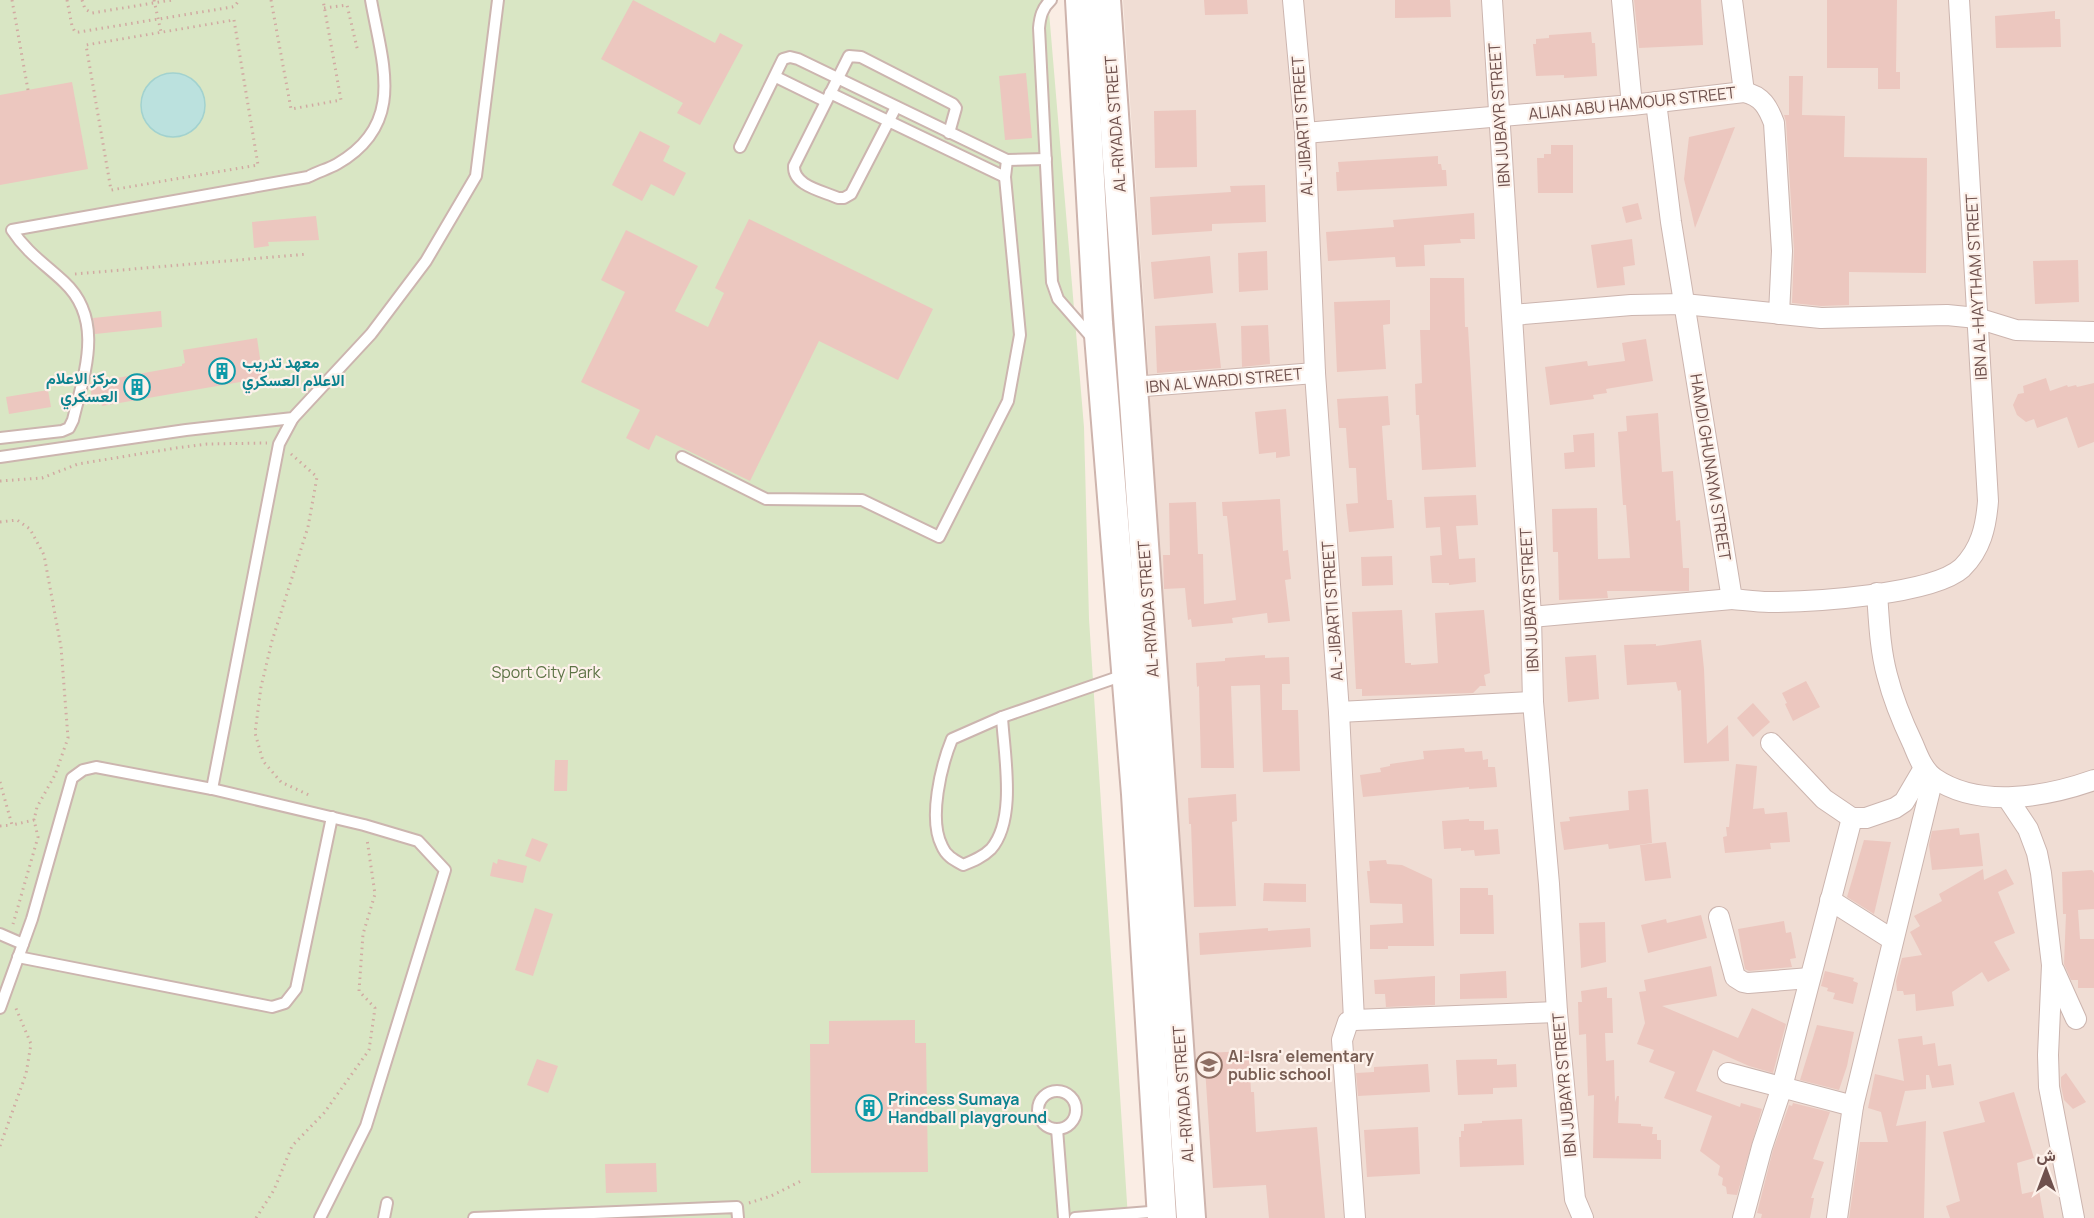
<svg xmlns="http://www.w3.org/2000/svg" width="2094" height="1218" viewBox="0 0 2094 1218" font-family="Manrope,Vazirmatn,sans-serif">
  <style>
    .residential { fill: #f0ddd4 }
    .green { fill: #d9e6c4 }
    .water { fill: #bbe1de; stroke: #a2d2cf; stroke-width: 1.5 }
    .building { fill: #ecc7bf }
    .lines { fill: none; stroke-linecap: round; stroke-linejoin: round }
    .service-casing { stroke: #ccb5af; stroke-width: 14 }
    .minor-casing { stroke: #ccb5af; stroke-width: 22 }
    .secondary-casing { stroke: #ceb4ad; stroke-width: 32 }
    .path { stroke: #d1aaa2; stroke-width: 3; stroke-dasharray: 1.5 4.5; stroke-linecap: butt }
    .service { stroke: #fff; stroke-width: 10 }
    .minor { stroke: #fff; stroke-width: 20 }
    .secondary { stroke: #fff; stroke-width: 28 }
    .labels { text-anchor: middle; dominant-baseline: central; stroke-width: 4.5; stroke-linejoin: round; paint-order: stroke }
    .street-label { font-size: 16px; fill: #6f514d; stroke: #fdf1ea }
    .culture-label { font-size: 16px; font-weight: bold; fill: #0d838f; stroke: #fdf1ea; text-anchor: start }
    .park-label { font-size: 16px; fill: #5e7446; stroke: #fdf1ea }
    .education-label { font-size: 16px; font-weight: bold; fill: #785e54; stroke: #fdf1ea; text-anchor: start }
  </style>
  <rect width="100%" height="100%" fill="#faede4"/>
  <polygon class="residential" points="1123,0 2094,0 2094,1218 1201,1218 1171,782 1147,350"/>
  <polygon class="green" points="0,0 1048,0 1084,427 1089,619 1128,1218 0,1218"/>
  <circle class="water" cx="173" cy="105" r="32"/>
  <g class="building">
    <polygon points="633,0 715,43 720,33 743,45 700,125 677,113 683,103 601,59"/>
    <polygon points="1204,0 1247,0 1248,14 1205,15"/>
    <polygon points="1395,0 1450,0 1451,17 1395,18"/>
    <polygon points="1634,0 1701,0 1703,45 1639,48"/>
    <polygon points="1827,0 1897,0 1896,72 1900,72 1900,89 1878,89 1878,68 1827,68"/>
    <polygon points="2055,11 2055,19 2060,19 2061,47 1996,48 1995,16"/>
    <polygon points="1591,32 1592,43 1595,43 1597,76 1564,78 1564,75 1536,76 1533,44 1536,44 1536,39 1549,38 1549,35"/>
    <polygon points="1026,73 1032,138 1005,140 999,76"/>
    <polygon points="1789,76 1803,76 1802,115 1845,116 1844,157 1927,158 1926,273 1849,272 1849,305 1821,306 1792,303 1794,250 1786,122 1784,115 1789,115"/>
    <polygon points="72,82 88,169 0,185 0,95"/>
    <polygon points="1196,110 1197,167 1155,168 1154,111"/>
    <polygon points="1735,127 1695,228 1684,179 1689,137"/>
    <polygon points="640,131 670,146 663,161 686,173 674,196 651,184 642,201 612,185"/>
    <polygon points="1551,145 1573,145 1573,193 1538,193 1537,158 1544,158 1544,154 1551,154"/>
    <polygon points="1438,156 1438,164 1441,164 1442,170 1446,170 1447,186 1337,191 1336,172 1339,172 1338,162"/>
    <polygon points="1265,185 1266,222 1212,224 1212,231 1152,235 1150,197 1231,192 1230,186"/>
    <polygon points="1638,203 1642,219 1626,223 1622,207"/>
    <polygon points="1474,213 1475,239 1460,239 1461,243 1424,245 1425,266 1396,267 1395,257 1328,261 1326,232 1394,227 1393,220"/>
    <polygon points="316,216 319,240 268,242 269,246 254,248 252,222"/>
    <polygon points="749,219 933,309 898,380 819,341 750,481 656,435 649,450 626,438 640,410 581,382 625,292 601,280 626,230 698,266 675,311 708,327 724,293 715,288"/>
    <polygon points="1632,239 1635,265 1623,267 1625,285 1597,288 1591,245"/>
    <polygon points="1267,251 1268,290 1239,292 1238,253"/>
    <polygon points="1210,256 1213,293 1154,299 1151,262"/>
    <polygon points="2078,260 2079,302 2035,304 2033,261"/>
    <polygon points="1430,278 1464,278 1465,327 1468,327 1476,467 1422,470 1419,415 1416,415 1415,384 1422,383 1420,330 1430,330"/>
    <polygon points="1390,300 1390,324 1383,325 1386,369 1337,372 1334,302"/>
    <polygon points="161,311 162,327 95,334 93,318"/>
    <polygon points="1216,323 1221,368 1157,373 1155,326"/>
    <polygon points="1268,325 1270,364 1242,367 1241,326"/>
    <polygon points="257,338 263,378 102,406 101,399 92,401 90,383 182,366 182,364 185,363 183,350"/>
    <polygon points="1646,339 1653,381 1606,389 1607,393 1593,395 1594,399 1550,405 1545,367 1587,361 1588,366 1625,361 1622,343"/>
    <polygon points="2046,378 2050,391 2067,385 2068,387 2076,385 2077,387 2094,383 2094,442 2078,448 2067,417 2037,428 2034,419 2026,422 2017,415 2013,405 2018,394 2024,393 2023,386"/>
    <polygon points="48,390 51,407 9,414 6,397"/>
    <polygon points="1388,396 1390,425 1382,426 1387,500 1392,500 1394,528 1349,532 1346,504 1358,503 1356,468 1349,468 1346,428 1339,428 1337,399"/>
    <polygon points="1286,409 1290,456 1276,458 1276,452 1259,454 1255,412"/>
    <polygon points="1658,413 1662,472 1673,471 1676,521 1680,520 1683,568 1689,568 1689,591 1607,591 1608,598 1559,600 1558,552 1553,552 1552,509 1597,508 1598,559 1630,558 1626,505 1623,505 1618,432 1627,431 1626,416"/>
    <polygon points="1594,433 1595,467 1565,469 1564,453 1574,452 1573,435"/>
    <polygon points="1476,495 1478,525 1456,526 1459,559 1475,558 1476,582 1449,585 1449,583 1432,583 1430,556 1442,555 1440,527 1426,528 1424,497"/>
    <polygon points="1280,499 1283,551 1288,550 1291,579 1285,580 1290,621 1268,623 1267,613 1232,618 1233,623 1192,627 1191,619 1188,620 1185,588 1164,589 1163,555 1170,555 1169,503 1196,502 1198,554 1203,554 1204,604 1236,600 1227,516 1223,516 1222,502"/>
    <polygon points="1392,556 1393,585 1362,586 1361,557"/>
    <polygon points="1402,610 1405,663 1411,663 1411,665 1438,663 1435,613 1484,610 1490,673 1484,675 1486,686 1480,686 1473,693 1362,696 1362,689 1356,689 1352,612"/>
    <polygon points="1701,640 1704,669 1707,744 1728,725 1729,761 1684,763 1681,690 1678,691 1676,682 1627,685 1624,645 1656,644 1656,646"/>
    <polygon points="1265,655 1265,658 1289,657 1290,684 1282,684 1282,710 1298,710 1300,771 1263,772 1260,685 1231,686 1234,768 1201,768 1199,686 1197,687 1196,663 1225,661 1225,658"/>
    <polygon points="1596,655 1599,699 1568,702 1565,657"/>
    <polygon points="1806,681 1820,707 1793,721 1785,704 1787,703 1782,693"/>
    <polygon points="1753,703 1770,722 1753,737 1737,718"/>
    <polygon points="1464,748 1465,752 1482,751 1483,760 1488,759 1488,767 1495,767 1497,787 1469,789 1469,787 1363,797 1360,775 1381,772 1380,768 1390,766 1390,764 1424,759 1423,751"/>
    <polygon points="555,760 568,760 567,791 554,791"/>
    <polygon points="1736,764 1757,766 1753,809 1764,808 1765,814 1787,812 1790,842 1770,843 1771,849 1725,853 1723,837 1727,836 1726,827 1729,827"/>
    <polygon points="1648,789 1652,843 1609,849 1608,844 1564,850 1560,822 1570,821 1569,817 1629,810 1628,791"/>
    <polygon points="1236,794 1237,821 1232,822 1236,906 1194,907 1191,824 1189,824 1188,798"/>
    <polygon points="1469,819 1469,821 1484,821 1484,830 1498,829 1500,854 1475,856 1474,850 1461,851 1461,848 1444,849 1442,821"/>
    <polygon points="1959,828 1960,835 1979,833 1983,866 1932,870 1929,845 1932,831"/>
    <polygon points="532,838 548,844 540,862 525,856"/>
    <polygon points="1864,840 1891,842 1874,914 1847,897"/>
    <polygon points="1666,842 1671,878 1645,881 1640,845"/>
    <polygon points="498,859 527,866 523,883 490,876 493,862 497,864"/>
    <polygon points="1386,860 1387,864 1402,865 1432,879 1434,946 1388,946 1388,949 1370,949 1370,925 1403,923 1402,904 1370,903 1367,871 1370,871 1369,861"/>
    <polygon points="1983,869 1984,880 2006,869 2014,884 1998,892 2015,933 1994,942 2010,970 1988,982 1982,972 1952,992 1954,1006 1916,1011 1915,994 1904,995 1903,991 1897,991 1896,981 1902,958 1922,955 1910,932 1920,926 1914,916 1942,901 1939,894"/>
    <polygon points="2092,870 2094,873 2094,909 2078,910 2080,939 2094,939 2094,988 2078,988 2078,980 2071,980 2064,964 2066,914 2063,914 2062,872"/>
    <polygon points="1264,883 1306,884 1306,902 1263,901"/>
    <polygon points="1460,888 1488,888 1488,895 1493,895 1494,934 1460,934"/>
    <polygon points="535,908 553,914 533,976 515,970"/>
    <polygon points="1701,915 1707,938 1648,953 1641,925 1666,919 1667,923"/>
    <polygon points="1784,921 1786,933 1791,932 1796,958 1790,959 1792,967 1749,971 1745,969 1738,929"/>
    <polygon points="1605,922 1606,962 1581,968 1579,923"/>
    <polygon points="1268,928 1268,931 1310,928 1311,947 1200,955 1199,933"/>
    <polygon points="1711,966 1717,996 1662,1006 1738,1038 1752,1008 1786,1024 1773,1073 1749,1066 1713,1050 1696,1091 1740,1107 1741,1103 1762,1109 1737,1195 1727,1194 1726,1187 1722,1185 1723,1178 1718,1175 1720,1166 1700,1151 1712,1116 1664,1098 1675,1072 1649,1062 1654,1050 1637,1044 1645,1023 1639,992 1646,991 1644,980"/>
    <polygon points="1506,971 1507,998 1460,999 1460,974"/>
    <polygon points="1825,971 1854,978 1853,981 1858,983 1853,1004 1833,999 1835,993 1827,991 1828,988 1821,986"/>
    <polygon points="1435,976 1435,1005 1386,1007 1385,994 1375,994 1374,980"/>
    <polygon points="1607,987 1607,998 1612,998 1613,1033 1605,1033 1606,1061 1614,1060 1615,1102 1617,1096 1619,1096 1618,1123 1641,1124 1641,1126 1653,1127 1652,1134 1657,1134 1657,1140 1661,1140 1661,1159 1593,1158 1594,1095 1588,1096 1586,1034 1579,1035 1578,1002 1582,1002 1581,991"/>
    <polygon points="915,1020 915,1043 926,1043 928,1172 811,1173 810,1044 829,1044 829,1021"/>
    <polygon points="1817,1025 1854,1032 1847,1066 1839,1090 1800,1080"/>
    <polygon points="1922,1036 1923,1045 1935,1043 1938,1066 1951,1064 1954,1085 1932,1088 1929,1075 1926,1075 1926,1089 1905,1091 1896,1126 1926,1121 1924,1218 1849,1218 1860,1142 1888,1142 1881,1112 1868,1108 1875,1074 1904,1081 1898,1039"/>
    <polygon points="1249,1051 1251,1092 1254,1092 1256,1132 1317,1127 1325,1218 1269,1218 1266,1185 1213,1188 1204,1053"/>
    <polygon points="537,1059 558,1066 548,1093 527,1085"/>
    <polygon points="1497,1059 1497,1065 1516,1064 1517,1087 1493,1088 1493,1094 1458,1095 1456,1060"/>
    <polygon points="1428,1064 1430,1092 1358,1096 1356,1073 1374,1072 1374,1067"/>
    <polygon points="2066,1073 2086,1102 2073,1109 2064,1100 2061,1086 2061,1077"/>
    <polygon points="2014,1092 2034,1158 2017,1163 2022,1194 2039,1190 2044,1218 1950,1218 1946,1206 1960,1201 1943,1132 1985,1122 1979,1102"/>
    <polygon points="1793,1103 1830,1112 1813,1159 1824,1162 1811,1198 1814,1198 1810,1218 1761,1218 1762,1214 1757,1213 1773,1150 1789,1105 1792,1106"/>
    <polygon points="1522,1119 1524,1165 1460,1167 1459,1137 1461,1137 1461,1131 1464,1131 1464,1124 1482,1123 1482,1121"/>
    <polygon points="1418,1127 1420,1174 1367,1177 1364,1130"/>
    <polygon points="656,1163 657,1192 606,1193 605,1164"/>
  </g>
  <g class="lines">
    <g class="service-casing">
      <g id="service">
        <path d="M1051,0C1042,8 1040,17 1039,28L1052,282L1058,299L1093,339"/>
        <polyline points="776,77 825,101"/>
        <polyline points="830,93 1005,177"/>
        <path d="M896,107L851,194L844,198H838C823,191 793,186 794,166L849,56L861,57L953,104L956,108L949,133"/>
        <polyline points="740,147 783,59 790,57 798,59 1007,160 1046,159"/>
        <path d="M0,438L62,431L69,428L73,420C84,374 105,320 64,282C45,264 27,253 12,230L308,177C317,172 328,169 337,164C407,124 382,63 371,0"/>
        <polyline points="0,457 186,430 293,418 371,334 426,261 476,176 498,0"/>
        <polyline points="682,457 766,499 862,500 939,537 1008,401 1020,335 1005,177 1007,160"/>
        <path d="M1002,717C1004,754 1017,819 991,849C983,857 973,861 963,865C954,860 946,856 942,846C928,819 941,766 952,739Z"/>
        <polyline points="1002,717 1124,675"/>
        <polyline points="212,789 279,444 293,418"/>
        <polyline points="0,934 23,944"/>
        <polyline points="18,957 272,1007 285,1003 296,989 332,817"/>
        <polyline points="0,1008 32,919 72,778 83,770 96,767 212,789 364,825 418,841 445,870 366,1126 320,1218"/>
        <circle cx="1057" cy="1110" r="19"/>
        <polyline points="1057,1129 1064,1218"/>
        <polyline points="384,1218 387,1203"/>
        <polyline points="474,1218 737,1207 738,1218"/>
        <polyline points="1075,1218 1162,1211"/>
      </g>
    </g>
    <g class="minor-casing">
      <g id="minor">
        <polyline points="1293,0 1305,133 1315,373 1339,712 1354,1020"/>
        <polyline points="1492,0 1531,617 1533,702 1549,884 1557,1012 1575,1199 1583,1218"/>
        <polyline points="1622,0 1632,105"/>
        <polyline points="1732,0 1744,92"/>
        <path d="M1656,102L1671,222L1732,599C1744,600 1757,602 1769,602C1811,602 1932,595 1962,568C1981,549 1986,527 1988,501L1959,0"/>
        <path d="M1305,133L1632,105L1744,92C1762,96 1768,107 1774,123L1782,251L1779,314"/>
        <polyline points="1513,315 1631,305 1684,304 1821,318 1947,315 1977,318 2016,330 2094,332"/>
        <polyline points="1132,387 1315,373"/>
        <path d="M1877,593C1879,621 1880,649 1887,675C1893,699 1902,721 1913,744C1918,756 1923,770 1934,778C1979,809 2046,797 2094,780"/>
        <polyline points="1531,617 1732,599"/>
        <polyline points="1339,712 1533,702"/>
        <polyline points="1771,743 1824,799 1852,818 1866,818 1895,808 1904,802 1924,768"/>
        <polyline points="2008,799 2028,829 2037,853 2041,873 2052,965 2048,1055 2049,1087 2074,1218"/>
        <polyline points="1830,900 1893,940"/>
        <polyline points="1719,917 1735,977 1743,982 1748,983 1810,978"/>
        <polyline points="2054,970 2076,1019"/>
        <polyline points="1728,1073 1853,1106"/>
        <polyline points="1355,1218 1342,1040 1348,1022 1354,1020 1557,1012"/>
        <polyline points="1743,1218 1762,1147 1782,1087 1852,818"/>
        <polyline points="1837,1218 1853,1106 1933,778"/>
      </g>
    </g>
    <g class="secondary-casing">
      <g id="secondary">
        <polyline points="1080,0 1098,323 1136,794 1162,1218"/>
        <polyline points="1106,0 1191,1218"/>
      </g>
    </g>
    <g class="path">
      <polyline points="12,0 28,90"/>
      <polyline points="67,0 72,26 75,32 79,32 232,7 235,6 239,0"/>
      <polyline points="82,0 85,9 92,13 172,0"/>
      <polyline points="154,0 161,32"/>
      <polyline points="271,0 291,109 341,100 323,0"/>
      <polyline points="324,8 347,5 358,52"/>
      <polygon points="234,20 258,165 111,190 86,45"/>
      <polyline points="75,274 308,254"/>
      <polyline points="291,454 317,477 308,527 272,641 261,687 255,733 263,761 281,782 311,796"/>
      <polyline points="0,481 42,478 78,464 176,448 207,444 267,443"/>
      <polyline points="0,522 17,520 30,529 44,555 61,647 68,738 55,775 37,807 34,820"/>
      <polyline points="0,782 12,825 34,820 38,837 13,924"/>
      <polyline points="0,826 12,825"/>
      <polyline points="0,1146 26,1074 31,1044 15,1006"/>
      <polyline points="749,1203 771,1196 803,1180"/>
      <polyline points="256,1218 274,1190 292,1146 324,1113 369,1050 375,1008 359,991 363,934 375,894 367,839"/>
    </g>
    <use href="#service" class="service"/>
    <use href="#minor" class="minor"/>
    <use href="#secondary" class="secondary"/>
  </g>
  <defs>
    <g id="building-ring" transform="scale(1.35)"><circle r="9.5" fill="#fdf1ea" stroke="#0f9aa8" stroke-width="1.5"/><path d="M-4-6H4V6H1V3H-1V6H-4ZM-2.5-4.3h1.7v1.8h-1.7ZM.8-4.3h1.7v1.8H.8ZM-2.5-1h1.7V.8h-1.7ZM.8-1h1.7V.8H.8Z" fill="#0f9aa8"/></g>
    <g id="school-ring" transform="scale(1.35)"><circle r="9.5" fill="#fdf1ea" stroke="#8d6e63" stroke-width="1.5"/><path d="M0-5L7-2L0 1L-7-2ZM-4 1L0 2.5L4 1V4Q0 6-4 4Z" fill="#8d6e63"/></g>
  </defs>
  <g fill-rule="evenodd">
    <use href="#building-ring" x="222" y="371"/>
    <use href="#building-ring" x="137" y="387"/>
    <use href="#school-ring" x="1209" y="1065"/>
    <use href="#building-ring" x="869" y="1108"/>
  </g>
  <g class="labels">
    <g class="street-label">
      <text transform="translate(1632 103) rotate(-6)">ALIAN ABU HAMOUR STREET</text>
      <text transform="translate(1499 115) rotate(-94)">IBN JUBAYR STREET</text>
      <text transform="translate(1115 124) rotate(-94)">AL-RIYADA STREET</text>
      <text transform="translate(1302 126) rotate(-94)">AL-JIBARTI STREET</text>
      <text transform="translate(1976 287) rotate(-93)">IBN AL-HAYTHAM STREET</text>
      <text transform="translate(1224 380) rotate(-5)">IBN AL WARDI STREET</text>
      <text transform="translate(1711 467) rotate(81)">HAMDI GHUNAYM STREET</text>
      <text transform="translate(1529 600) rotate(-93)">IBN JUBAYR STREET</text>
      <text transform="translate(1148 609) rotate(-94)">AL-RIYADA STREET</text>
      <text transform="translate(1332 611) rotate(-94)">AL-JIBARTI STREET</text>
      <text transform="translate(1564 1085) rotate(-95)">IBN JUBAYR STREET</text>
      <text transform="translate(1183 1094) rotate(-94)">AL-RIYADA STREET</text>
    </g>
    <g class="culture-label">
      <text x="242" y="362">معهد تدريب<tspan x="242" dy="18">الاعلام العسكري</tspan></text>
      <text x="118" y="378" text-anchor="end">مركز الاعلام<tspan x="118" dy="18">العسكري</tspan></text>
      <text x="888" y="1099">Princess Sumaya<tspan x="888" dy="18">Handball playground</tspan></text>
    </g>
    <g class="park-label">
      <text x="546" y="672">Sport City Park</text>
    </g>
    <g class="education-label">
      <text x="1228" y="1056">Al-Isra' elementary<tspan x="1228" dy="18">public school</tspan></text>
    </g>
  </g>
  <g transform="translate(2046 1170)" stroke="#fdf1ea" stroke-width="4.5" paint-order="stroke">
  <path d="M0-4.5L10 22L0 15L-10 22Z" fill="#6f514d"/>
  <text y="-9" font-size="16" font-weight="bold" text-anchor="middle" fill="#6f514d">ش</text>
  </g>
</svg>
